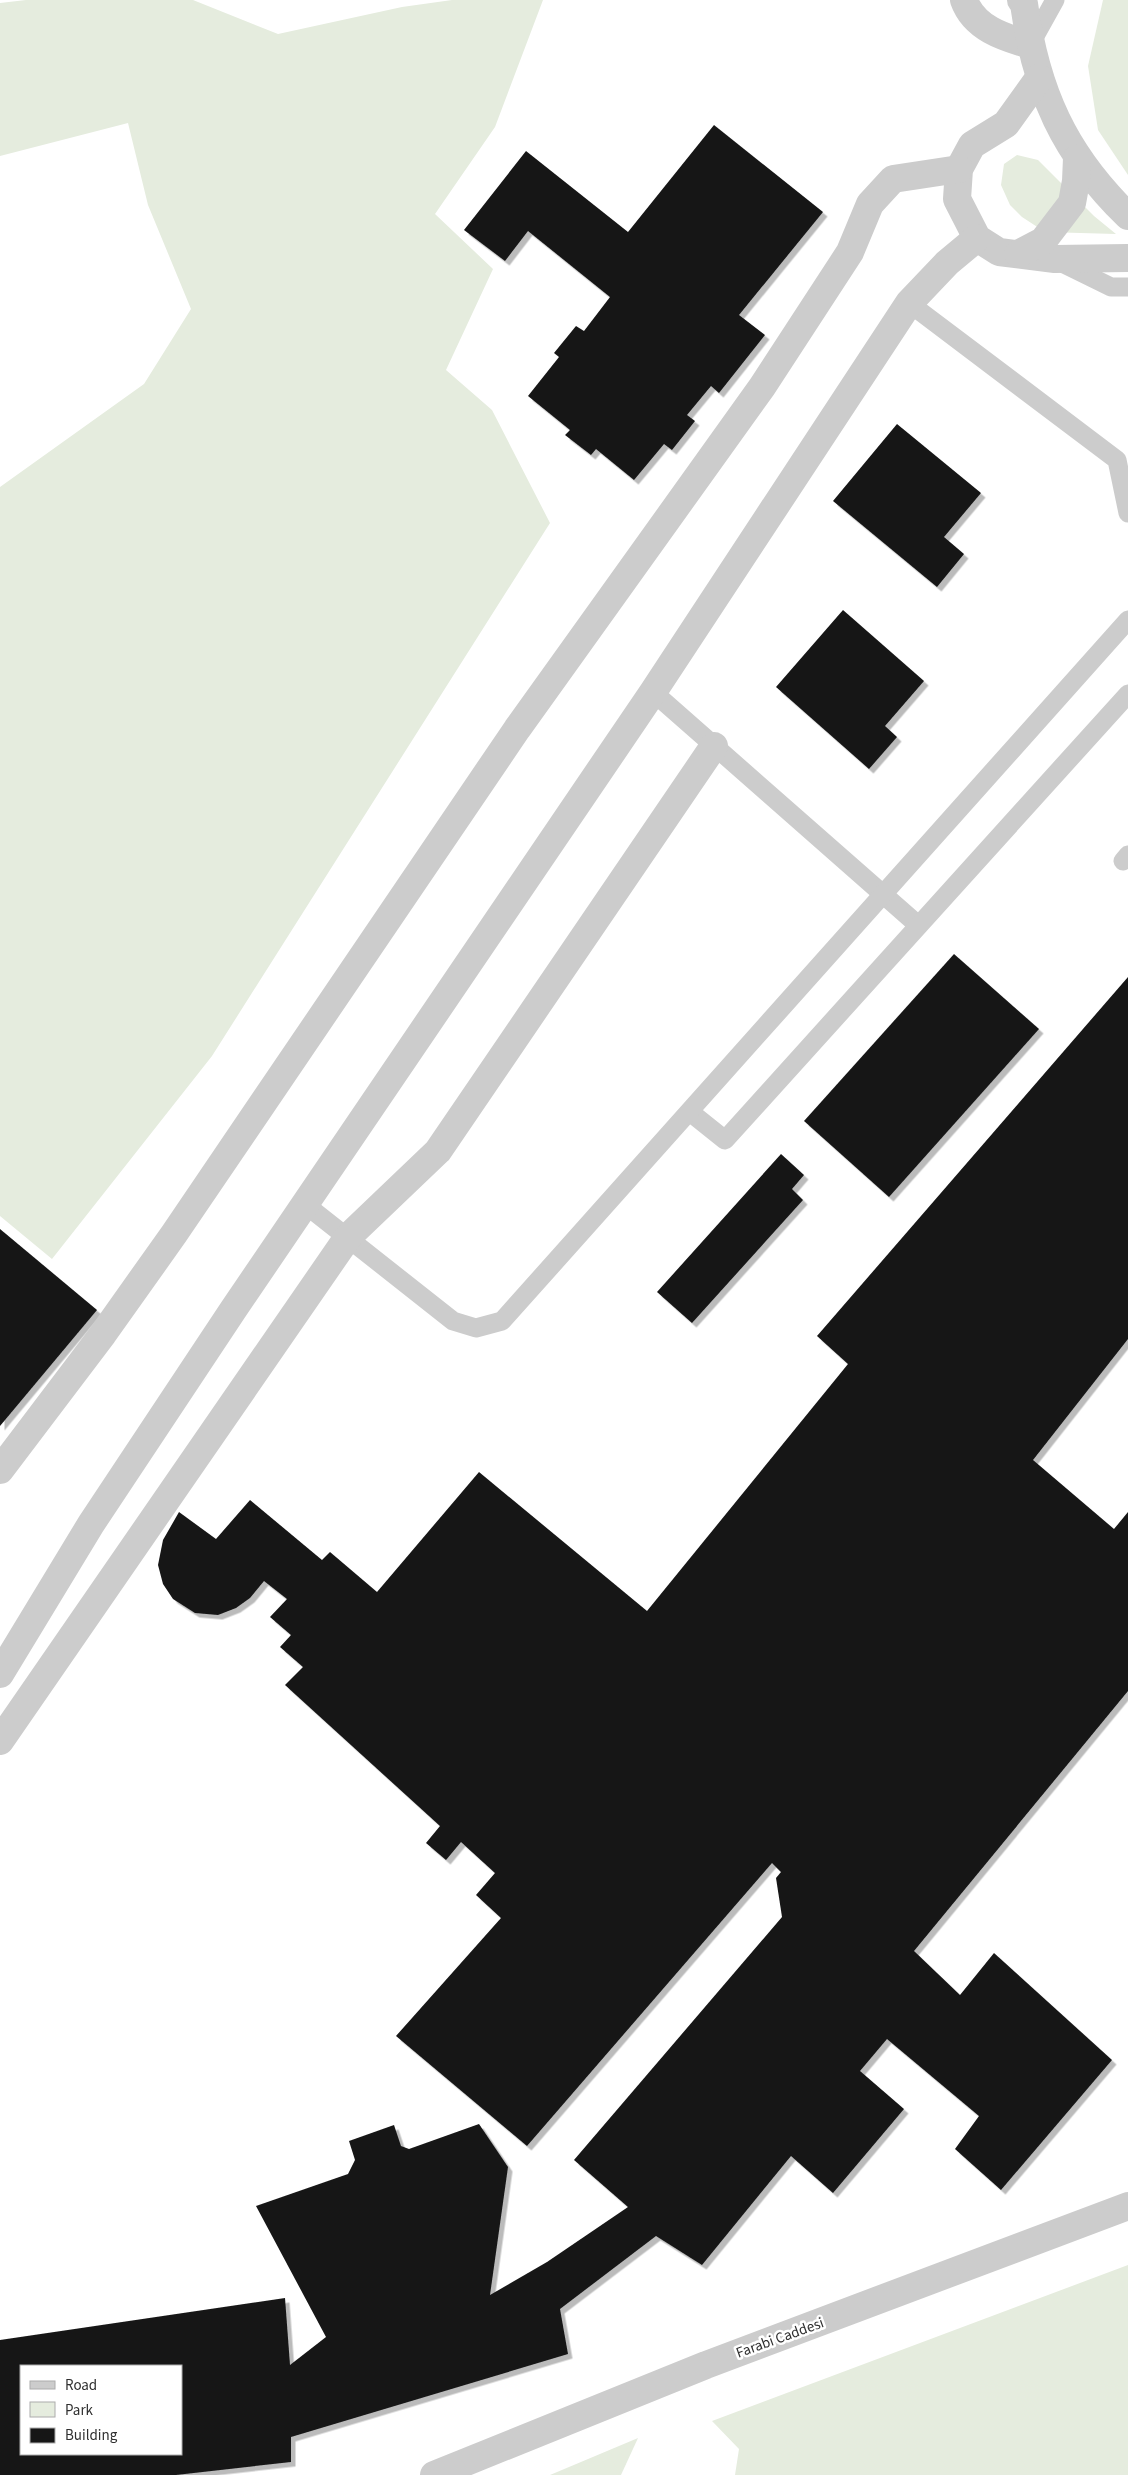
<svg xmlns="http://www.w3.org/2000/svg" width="1128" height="2475" viewBox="0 0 1128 2475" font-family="'Source Sans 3',sans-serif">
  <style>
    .green { fill: #e5ecde }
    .building { fill: #161616; fill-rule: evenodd; filter: url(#shadow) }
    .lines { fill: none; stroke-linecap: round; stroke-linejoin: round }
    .service { stroke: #ccc; stroke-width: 19 }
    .minor { stroke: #ccc; stroke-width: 28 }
    .tertiary { stroke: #ccc; stroke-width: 28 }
    .labels { text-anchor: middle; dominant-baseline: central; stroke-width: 5; stroke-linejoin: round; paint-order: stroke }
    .street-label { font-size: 15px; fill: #2f2f2f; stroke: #fff }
  </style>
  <defs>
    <filter id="shadow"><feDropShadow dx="4.5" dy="4.5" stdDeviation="0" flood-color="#0004"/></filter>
  </defs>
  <rect width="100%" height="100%" fill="#fff"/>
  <g class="green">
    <polygon points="26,0 193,0 278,34 402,7 452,0 543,0 495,127 435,214 493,269 446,370 492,410 550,523 212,1056 52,1259 0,1216 0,487 144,384 191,309 148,205 128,123 0,156 0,3"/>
    <polygon points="1103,0 1128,0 1128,175 1098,130 1088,66"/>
    <polygon points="1017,155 1038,160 1094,216 1116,234 1045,232 1022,217 1010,205 1001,185 1004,164"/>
    <polygon points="1128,2265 1128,2475 735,2475 739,2449 712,2421"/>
    <polygon points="638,2438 621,2475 550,2475"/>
  </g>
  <g class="building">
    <polygon points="714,125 823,212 739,315 765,335 719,393 711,386 687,415 695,421 672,450 664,444 634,480 596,449 591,455 565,435 570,430 528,396 559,357 554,353 576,326 584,331 610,297 528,231 505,261 464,230 526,151 628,232"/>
    <polygon points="897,424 981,493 944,537 964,554 937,587 833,501"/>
    <polygon points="843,610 924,681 885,726 897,737 869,769 776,687"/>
    <polygon points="954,954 1039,1029 889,1197 804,1121"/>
    <path d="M1128,977V1339L1033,1460L1114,1529L1128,1512V1691L914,1951L960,1995L994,1953L1112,2060L1001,2190L955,2149L979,2116L887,2039L860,2071L904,2109L833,2193L791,2156L702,2265L656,2236L560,2309L568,2354L291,2437V2462L176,2475H0V2340L285,2298L290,2365L326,2337L256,2206L348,2174L355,2160L349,2141L394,2125L401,2146L409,2149L479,2124L508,2167L490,2295L547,2262L628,2207L574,2160L782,1917L776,1878L781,1872L772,1863L527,2146L396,2036L501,1918L476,1895L495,1873L461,1842L446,1860L426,1843L440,1826L285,1685L303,1667L280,1647L291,1635L270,1617L287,1599L264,1581L250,1598L236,1608L218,1615L195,1613L173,1599L163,1584L158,1565L163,1540L179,1512L216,1539L250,1500L322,1560L330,1552L377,1592L479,1472L647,1611L848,1364L817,1336ZM21,2366H181V2454H21Z"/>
    <polygon points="781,1154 804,1175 792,1189 803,1200 692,1323 657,1292"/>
    <polygon points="0,1229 97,1310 0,1426"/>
  </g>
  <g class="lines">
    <g class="service">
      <polyline points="1030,45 1055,0"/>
      <polyline points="1058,261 1111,287 1128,287"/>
      <polyline points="909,303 1117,460 1128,513"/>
      <polyline points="653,692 918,925"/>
      <polyline points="1123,861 1128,855"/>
      <polyline points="690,1112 725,1140 1128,694"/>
      <polyline points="306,1205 453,1321 476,1328 502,1321 1128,620"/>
    </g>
    <g class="minor">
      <path d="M964,0C974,28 1003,37 1030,45"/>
      <path d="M1021,0L1024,4C1036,91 1064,154 1128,216"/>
      <polyline points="1039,78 1006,124 972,145 959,169 957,199 977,238 999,252 1055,259 1128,258"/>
      <polyline points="1018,254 1043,241 1072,203 1076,181 1077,158"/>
      <polyline points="0,1470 103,1334 174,1234 517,729 762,387 850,252 870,204 893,179 959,169"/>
      <polyline points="0,1674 91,1524 233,1310 653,692 909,303 947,263 977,238"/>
      <polyline points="0,1741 348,1237 438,1151 714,746"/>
    </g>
    <polyline class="tertiary" points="434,2475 706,2365 1128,2206"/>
  </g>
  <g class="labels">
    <g class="street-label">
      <text transform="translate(780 2338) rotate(-20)">Farabi Caddesi</text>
    </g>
  </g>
  <rect x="20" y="2365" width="162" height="90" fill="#ffffff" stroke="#acacac"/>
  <rect x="30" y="2381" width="25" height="8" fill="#cccccc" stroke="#acacac"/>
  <text x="65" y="2390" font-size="15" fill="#2f2f2f">Road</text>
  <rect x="30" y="2402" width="25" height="15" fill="#e5ecde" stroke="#acacac"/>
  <text x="65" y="2415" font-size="15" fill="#2f2f2f">Park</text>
  <rect x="30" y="2428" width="25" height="15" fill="#161616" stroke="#acacac"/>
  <text x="65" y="2440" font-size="15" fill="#2f2f2f">Building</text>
</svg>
